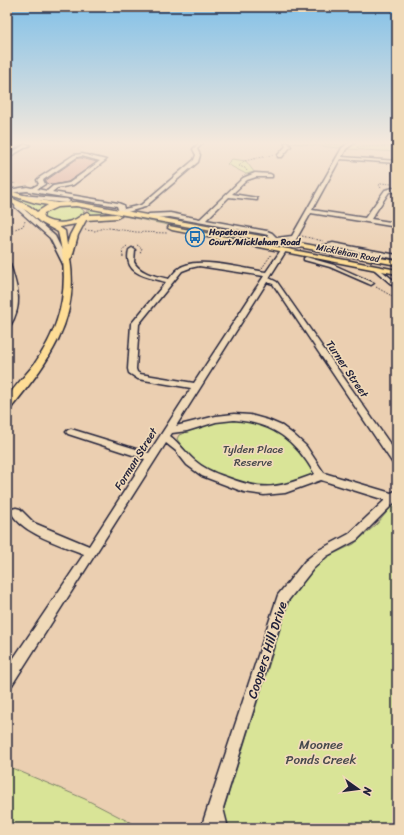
<svg xmlns="http://www.w3.org/2000/svg" width="404" height="835" viewBox="0 0 404 835" font-family="Sriracha,sans-serif">
  <style>
    .built { fill: #e6c2a8 }
    .green { fill: #d9e497; stroke: #7e8369 }
    .building { fill: #d9a292; stroke: #22223b }
    .lines { fill: none; stroke-linecap: round; stroke-linejoin: round }
    .minor-casing { stroke: #22223b; stroke-width: 3 }
    .major-casing { stroke: #22223b; stroke-width: 3 }
    .path { stroke: #22223b; stroke-width: 1; stroke-dasharray: 1.5 1.5; stroke-linecap: butt }
    .minor { fill: #f0dab9; fill-rule: evenodd }
    .major { fill: #fedd96; fill-rule: evenodd }
    .labels { text-anchor: middle; dominant-baseline: central; stroke-width: 3.5; stroke-linejoin: round; paint-order: stroke }
    .far-poi-label { font-size: 9px; font-weight: bold; fill: #22223b; stroke: #f0dab9; text-anchor: start }
    .far-street-label { font-size: 9px; fill: #22223b; stroke: #f0dab9 }
    .street-label { font-size: 11px; fill: #22223b; stroke: #f0dab9 }
    .park-label { font-size: 11px; fill: #47494d; stroke: #f0dab9 }
    .near-street-label { font-size: 13px; fill: #22223b; stroke: #f0dab9 }
    .near-park-label { font-size: 13px; fill: #47494d; stroke: #f0dab9 }
  </style>
  <rect width="100%" height="100%" fill="#ebcfb1"/>
  <filter id="ink" filterUnits="userSpaceOnUse"><feTurbulence type="fractalNoise" baseFrequency=".025" numOctaves="2"/><feDisplacementMap in="SourceGraphic" scale="8" xChannelSelector="R" yChannelSelector="G"/><feConvolveMatrix kernelMatrix="1 2 1 2 8 2 1 2 1" color-interpolation-filters="sRGB"/></filter>
  <g filter="url(#ink)">
    <polygon class="built" points="7,143 93,143 25,185 7,182"/>
    <g class="green">
      <polygon points="291,143 346,143 339,148"/>
      <polygon points="357,143 383,145 389,143 397,143 397,152 347,149"/>
      <polygon points="232,159 246,161 254,172 246,174 227,164"/>
      <polygon points="7,194 35,203 50,205 37,211 7,197"/>
      <path d="M66,205L78,206L84,211C84,225 53,225 44,218L43,215L49,209Z"/>
      <polygon points="91,209 286,245 276,247 119,215 105,214 89,216 89,210"/>
      <path d="M234,420C256,421 279,428 295,443C303,450 309,463 315,472L314,474C269,502 205,483 177,439L179,435L212,422Z"/>
      <polygon points="397,500 397,828 218,828 290,598 307,576 325,558 354,544 377,524"/>
      <polygon points="7,766 85,799 141,828 7,828"/>
    </g>
    <g class="building">
      <polygon points="7,143 25,143 7,153"/>
      <polygon points="78,158 81,158 97,162 68,182 52,185 46,183 45,181"/>
    </g>
    <g class="lines">
      <g class="minor-casing">
        <g id="minor">
          <path d="M199,143H203L197,149L200,155L198,162L145,207L124,213L119,212L117,206L27,191L7,193L8,190L27,187L32,188L39,184L37,180L39,178L74,155L82,154L106,160L73,185L57,188L52,192L118,203L123,205L124,209L141,205L194,160L196,155L193,149ZM82,156L100,161L69,183L53,186L47,191L37,189L45,184L43,180L77,157Z"/>
          <polygon points="284,143 288,143 291,146 282,157 278,157 278,155 286,146"/>
          <polygon points="349,143 354,143 346,149 342,157 397,161 397,163 340,159 312,210 365,218 385,190 397,187 397,191 389,192 371,219 397,223 397,227 311,213 294,243 291,245 288,243 289,240 274,241 268,235 264,234 170,217 149,218 146,216 149,214 170,213 200,219 243,178 255,173 270,174 272,175 272,177 256,177 247,180 232,194 257,198 257,200 229,197 206,220 267,231 272,233 277,238 292,236 342,148"/>
          <polygon points="26,144 30,145 7,158 7,155"/>
          <polygon points="21,195 67,199 70,201 67,203 19,198 19,196"/>
          <polygon points="16,203 20,203 20,206 55,236 69,264 68,265 63,264 50,238 15,207"/>
          <polygon points="333,243 397,255 397,259 333,247 316,250 313,248"/>
          <path d="M132,248L135,250L134,262C140,274 157,276 169,279C174,273 178,267 186,265C203,258 246,269 266,272L281,250H285L286,251L269,278L277,282L397,454V466L394,465L273,284L267,282L176,426L216,416L234,414L250,415L268,420L282,426L294,435L306,446L324,473L391,493L397,490V500L357,540L327,556L313,569L287,602L223,808L228,828H201L278,595L305,561L319,550L349,534L385,500L321,480L285,493L264,495L244,492L202,476L187,465L176,451L166,443L12,685L7,687V668L84,554C62,545 22,534 11,512L12,509L16,508L20,509L34,523L89,546L145,459L68,434L66,432L68,430L71,429L149,453L191,388L138,379L129,373L128,369L131,324L166,282C148,277 123,275 129,250ZM199,266L264,276L194,383L140,374L137,372L136,369L139,324L182,271L190,268ZM234,420C274,423 295,440 315,474C277,488 265,492 226,477C214,473 203,468 194,460C185,452 179,443 170,436L172,433L187,431L216,422Z"/>
          <polygon points="306,257 334,265 374,283 371,285 369,284 330,267 304,260 304,258"/>
          <path d="M7,262L10,264C17,287 24,304 10,326H7C7,317 11,310 11,301C11,288 7,276 7,262Z"/>
          <polygon points="377,267 397,283 397,289 375,270 374,269"/>
        </g>
      </g>
      <g class="major-casing">
        <g id="major">
          <path d="M7,190L39,200L57,203L76,202L397,261V265L76,206L57,207L44,213L43,218C53,224 66,224 76,219C80,217 83,214 87,212L89,213L90,215L117,214L121,216L117,218L86,220L78,235L72,257L70,259C80,321 48,362 11,408L7,409C7,406 6,402 7,399C8,394 30,370 35,363C64,322 70,281 58,232L40,222L27,211L7,201V196L29,206L37,212L48,205L36,203L7,194ZM76,224L70,235L67,245L65,231L59,227Z"/>
          <polygon points="169,226 397,270 397,274 172,230 168,228"/>
        </g>
      </g>
      <g class="path">
        <polyline points="313,143 339,145"/>
        <polyline points="357,147 397,146"/>
        <polyline points="247,171 245,168 239,166 244,161 273,155"/>
        <polyline points="7,182 17,184"/>
        <polyline points="381,188 379,185 381,183 391,184"/>
        <polyline points="85,230 95,231 103,228 109,228 136,232 168,233"/>
        <polyline points="7,232 23,226 25,221"/>
        <polyline points="302,236 323,241"/>
        <polyline points="137,245 142,248 140,253"/>
        <polyline points="123,257 122,250 127,246"/>
        <polyline points="262,268 271,255"/>
        <polyline points="376,287 397,299"/>
      </g>
      <use href="#minor" class="minor"/>
      <use href="#major" class="major"/>
    </g>
  </g>
  <linearGradient id="sky" x2="0" y2="1"><stop stop-color="#81c0e8"/><stop offset="0.55" stop-color="#f6e9dc"/><stop offset="1" stop-color="#f6e9dc" stop-opacity="0"/></linearGradient>
  <rect width="404" height="260" fill="url(#sky)"/>
  <defs>
    <g id="bus-ring" transform="scale(1)"><circle r="9.5" fill="#f0dab9" stroke="#1f6fb2" stroke-width="1.5"/><path d="M-5-6H5V4H4V6H2V4H-2V6H-4V4H-5ZM-3.5-4V0h7V-4ZM-3.5 1.2v1.5H-2V1.2ZM2 1.2v1.5H3.5V1.2Z" fill="#1f6fb2"/></g>
  </defs>
  <g fill-rule="evenodd">
    <use href="#bus-ring" x="195" y="237"/>
  </g>
  <g class="labels">
    <g class="far-poi-label">
      <text x="209" y="232">Hopetoun<tspan x="209" dy="10">Court/Mickleham Road</tspan></text>
    </g>
    <g class="far-street-label">
      <text transform="translate(348 253) rotate(11)">Mickleham Road</text>
    </g>
    <g class="street-label">
      <text transform="translate(347 369) rotate(56)">Turner Street</text>
      <text transform="translate(136 459) rotate(-58)">Forman Street</text>
    </g>
    <g class="park-label">
      <text x="253" y="449">Tylden Place<tspan x="253" dy="13">Reserve</tspan></text>
    </g>
    <g class="near-street-label">
      <text transform="translate(267 650) rotate(-72)">Coopers Hill Drive</text>
    </g>
    <g class="near-park-label">
      <text x="321" y="744">Moonee<tspan x="321" dy="15">Ponds Creek</tspan></text>
    </g>
  </g>
  <rect width="404" height="835" fill="none" stroke="#f0dab9" stroke-width="24"/>
  <rect x="12" y="12" width="380" height="811" fill="none" stroke="#22223b" stroke-width="1.5" filter="url(#ink)"/>
  <g transform="translate(358 789) rotate(104)" stroke="#f0dab9" stroke-width="3" paint-order="stroke">
  <path d="M0-3L7 15L0 10L-7 15Z" fill="#22223b"/>
  <text y="-6" font-size="11" font-weight="bold" text-anchor="middle" fill="#22223b">N</text>
  </g>
</svg>
